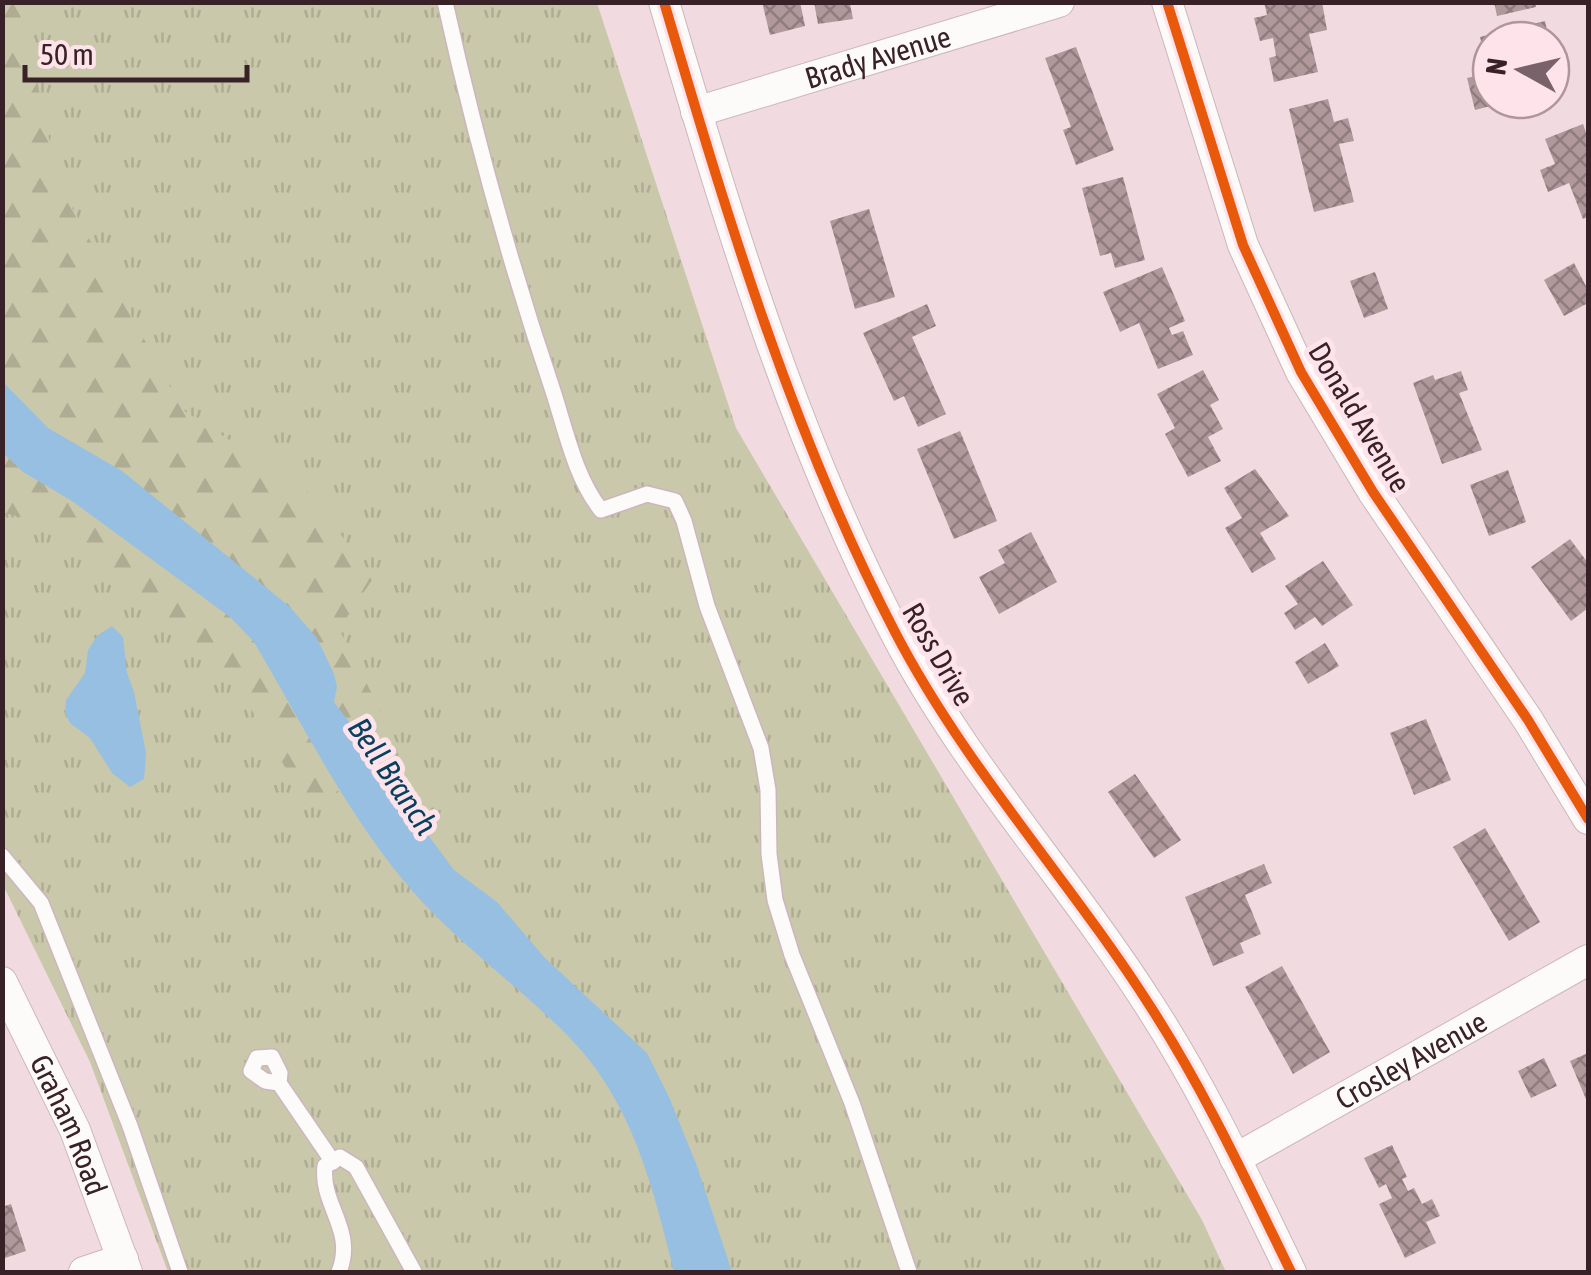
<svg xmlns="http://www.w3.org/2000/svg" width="1591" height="1275" viewBox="0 0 1591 1275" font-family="'Asap Condensed',sans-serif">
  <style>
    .grass { fill: url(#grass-tufts) }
    .forest { fill: url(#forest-firs) }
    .water { fill: #97bfe1 }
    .building { fill: url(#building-cross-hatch) }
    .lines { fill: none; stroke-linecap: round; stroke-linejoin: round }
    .lane-casing { stroke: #ccb6bd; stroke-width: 18 }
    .street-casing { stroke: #ccb6bd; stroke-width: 32 }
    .lane { stroke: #fdfafa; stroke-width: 15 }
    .street { stroke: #fdfafa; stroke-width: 30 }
    .cycleway-casing { stroke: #ffe3ea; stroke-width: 16 }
    .cycleway { stroke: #e8590c; stroke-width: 10 }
    .labels { text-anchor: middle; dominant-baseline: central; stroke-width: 10; stroke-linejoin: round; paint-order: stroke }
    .street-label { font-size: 30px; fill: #392128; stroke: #ffe3ea }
    .water-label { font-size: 32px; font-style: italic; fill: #0a405f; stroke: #ffe3ea }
  </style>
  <defs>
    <pattern id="grass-tufts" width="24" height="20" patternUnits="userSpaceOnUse" patternTransform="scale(2.5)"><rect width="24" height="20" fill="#cac8aa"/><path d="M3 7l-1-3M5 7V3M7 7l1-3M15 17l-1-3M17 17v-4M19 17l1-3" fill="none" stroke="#aeac92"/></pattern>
    <pattern id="forest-firs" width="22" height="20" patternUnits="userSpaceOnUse" patternTransform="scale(2.5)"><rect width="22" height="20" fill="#cac8aa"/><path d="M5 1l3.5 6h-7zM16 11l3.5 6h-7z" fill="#aeac92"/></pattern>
    <pattern id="building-cross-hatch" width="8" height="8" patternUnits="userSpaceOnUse" patternTransform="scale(2.5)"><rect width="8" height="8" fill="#b0989b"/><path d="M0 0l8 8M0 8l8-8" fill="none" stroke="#907c7e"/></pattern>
  </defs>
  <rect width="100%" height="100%" fill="#f1dbe1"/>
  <polygon class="grass" points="3,3 597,3 736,428 1202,1220 1226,1272 168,1272 90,1062 3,885"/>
  <polygon class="forest" points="3,3 28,3 29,42 58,182 183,410 305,489 374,577 339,629 402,753 309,808 234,680 142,609 56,525 3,513"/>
  <g class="water">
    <path d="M2,381L48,428L122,471L289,606L317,638L334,674L337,687L334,702L382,765L405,804L454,870L497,902L545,958L647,1053L669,1097L697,1166L732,1272H674C653,1188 633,1103 570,1038C515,982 449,938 399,875C342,804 300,720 254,642L231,618L203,597L72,501L23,472L3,453Z"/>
    <polygon points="112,626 123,637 127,673 134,692 146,753 144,779 130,787 112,773 90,738 70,723 65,713 66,700 85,673 88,650 97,636"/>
  </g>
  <g class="building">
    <polygon points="762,2 800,2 805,26 770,35"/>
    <polygon points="814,2 847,2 850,4 853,19 818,24"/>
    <polygon points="1264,2 1322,2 1327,30 1309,34 1318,72 1274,82 1269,58 1276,56 1273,38 1260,41 1254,18 1267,15"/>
    <polygon points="1494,2 1535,2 1536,7 1497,16"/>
    <polygon points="1545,21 1549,40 1491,40 1491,100 1510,101 1475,110 1467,78 1489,73 1480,37"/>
    <polygon points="1076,47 1114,150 1076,165 1063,130 1071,127 1045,58"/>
    <polygon points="1328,99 1334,122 1348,118 1354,141 1339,144 1354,202 1314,212 1289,109"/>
    <polygon points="1583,124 1588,138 1588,217 1583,219 1569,183 1548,192 1540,170 1555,164 1545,139"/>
    <polygon points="1123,177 1145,260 1115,268 1111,253 1100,256 1082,188"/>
    <polygon points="869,209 895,297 855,309 830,221"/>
    <polygon points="1574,263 1588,290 1588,303 1564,316 1544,280"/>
    <polygon points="1162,267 1185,321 1169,328 1172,335 1183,331 1193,355 1158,369 1139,323 1120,332 1103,292"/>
    <polygon points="1375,272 1388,309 1364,318 1350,281"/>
    <polygon points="927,304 936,326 912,337 946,414 918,427 904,396 894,401 863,333"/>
    <polygon points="1203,370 1219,400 1210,405 1223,429 1208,437 1221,461 1188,477 1165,434 1175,428 1157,394"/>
    <polygon points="1461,371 1468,390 1459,393 1482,450 1442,464 1413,383 1433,375 1435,380"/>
    <polygon points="960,431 997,521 954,539 917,449"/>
    <polygon points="1255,469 1289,516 1260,533 1276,559 1252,573 1225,528 1242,518 1224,488"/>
    <polygon points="1508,470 1526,522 1489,536 1470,485"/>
    <polygon points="1031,532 1057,582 999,614 979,577 1005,563 998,550"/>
    <polygon points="1570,539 1588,563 1588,608 1571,621 1531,567"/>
    <polygon points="1323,561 1353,605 1322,626 1315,617 1295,630 1284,613 1298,604 1285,586"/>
    <polygon points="1325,643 1339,666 1308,684 1295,662"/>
    <polygon points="1426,719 1451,780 1414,795 1390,733"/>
    <polygon points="1135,774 1181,840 1154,858 1108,792"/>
    <polygon points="1485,828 1540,922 1509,941 1453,847"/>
    <polygon points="1264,864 1272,883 1245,895 1261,934 1240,943 1244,953 1213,966 1185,897"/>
    <polygon points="1282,966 1330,1052 1293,1074 1245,987"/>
    <polygon points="1588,1053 1588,1104 1570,1061"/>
    <polygon points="1544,1058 1557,1086 1531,1098 1518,1071"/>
    <polygon points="1392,1145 1407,1177 1402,1179 1408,1191 1414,1188 1422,1204 1432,1199 1440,1216 1426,1222 1436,1243 1405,1258 1379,1204 1392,1198 1386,1184 1379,1188 1364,1158"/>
    <polygon points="11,1204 26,1251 2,1259 2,1207"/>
  </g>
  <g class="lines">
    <g class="lane-casing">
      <g id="lane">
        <path d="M445,2C474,133 510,264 553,391C566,431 575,477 601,510L647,494L675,501L684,521L707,606L761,748L768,790L769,854L775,900L792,955L852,1103L909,1272"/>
        <polyline points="2,856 41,903 130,1126 180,1272"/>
        <polyline points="279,1083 265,1081 251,1071 257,1058 272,1057 280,1073 279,1083 333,1162"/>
        <path d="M339,1272C356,1229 320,1205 325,1166L340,1157L356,1167L414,1272"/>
      </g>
    </g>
    <g class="street-casing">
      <g id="street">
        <path d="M664,2C727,216 792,434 895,632C965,767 1069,879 1150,1006C1205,1091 1247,1182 1291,1272"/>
        <polyline points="1167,2 1243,245 1301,372 1373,492 1528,720 1588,819"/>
        <path id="s1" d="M696,112L1059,2"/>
        <path id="s2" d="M2,982L75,1130L127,1272"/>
        <path id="s3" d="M1235,1159L1588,960"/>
        <polyline points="84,1272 123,1259"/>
      </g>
    </g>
    <use href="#lane" class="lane"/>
    <use href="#street" class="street"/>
    <g class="cycleway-casing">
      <g id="cycleway">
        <path d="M664,2C727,216 792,434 895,632C965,767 1069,879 1150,1006C1205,1091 1247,1182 1291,1272"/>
        <polyline points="1167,2 1243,245 1301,372 1373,492 1528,720 1588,819"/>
      </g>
    </g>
    <use href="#cycleway" class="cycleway"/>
  </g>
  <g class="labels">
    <g class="street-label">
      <text stroke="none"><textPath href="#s1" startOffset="190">Brady Avenue</textPath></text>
      <text transform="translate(1360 417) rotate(59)">Donald Avenue</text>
      <text transform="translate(939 654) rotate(60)">Ross Drive</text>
      <text stroke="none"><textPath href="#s3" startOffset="202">Crosley Avenue</textPath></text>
      <text stroke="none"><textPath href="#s2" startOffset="158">Graham Road</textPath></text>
    </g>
    <g class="water-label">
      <text transform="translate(393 776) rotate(56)">Bell Branch</text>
    </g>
  </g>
  <rect width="1591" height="1275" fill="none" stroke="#392128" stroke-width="10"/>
  <g transform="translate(1521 70) rotate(278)"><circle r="48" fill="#ffe3ea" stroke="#b0959c" stroke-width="2.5"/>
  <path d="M0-8L18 38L0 25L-18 38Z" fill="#796269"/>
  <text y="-15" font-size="28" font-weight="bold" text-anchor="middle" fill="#392128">N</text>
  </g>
  <path d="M25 65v15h222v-15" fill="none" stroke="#392128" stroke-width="5"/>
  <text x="40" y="65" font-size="30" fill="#392128" stroke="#ffe3ea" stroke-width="8" paint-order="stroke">50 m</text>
</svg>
